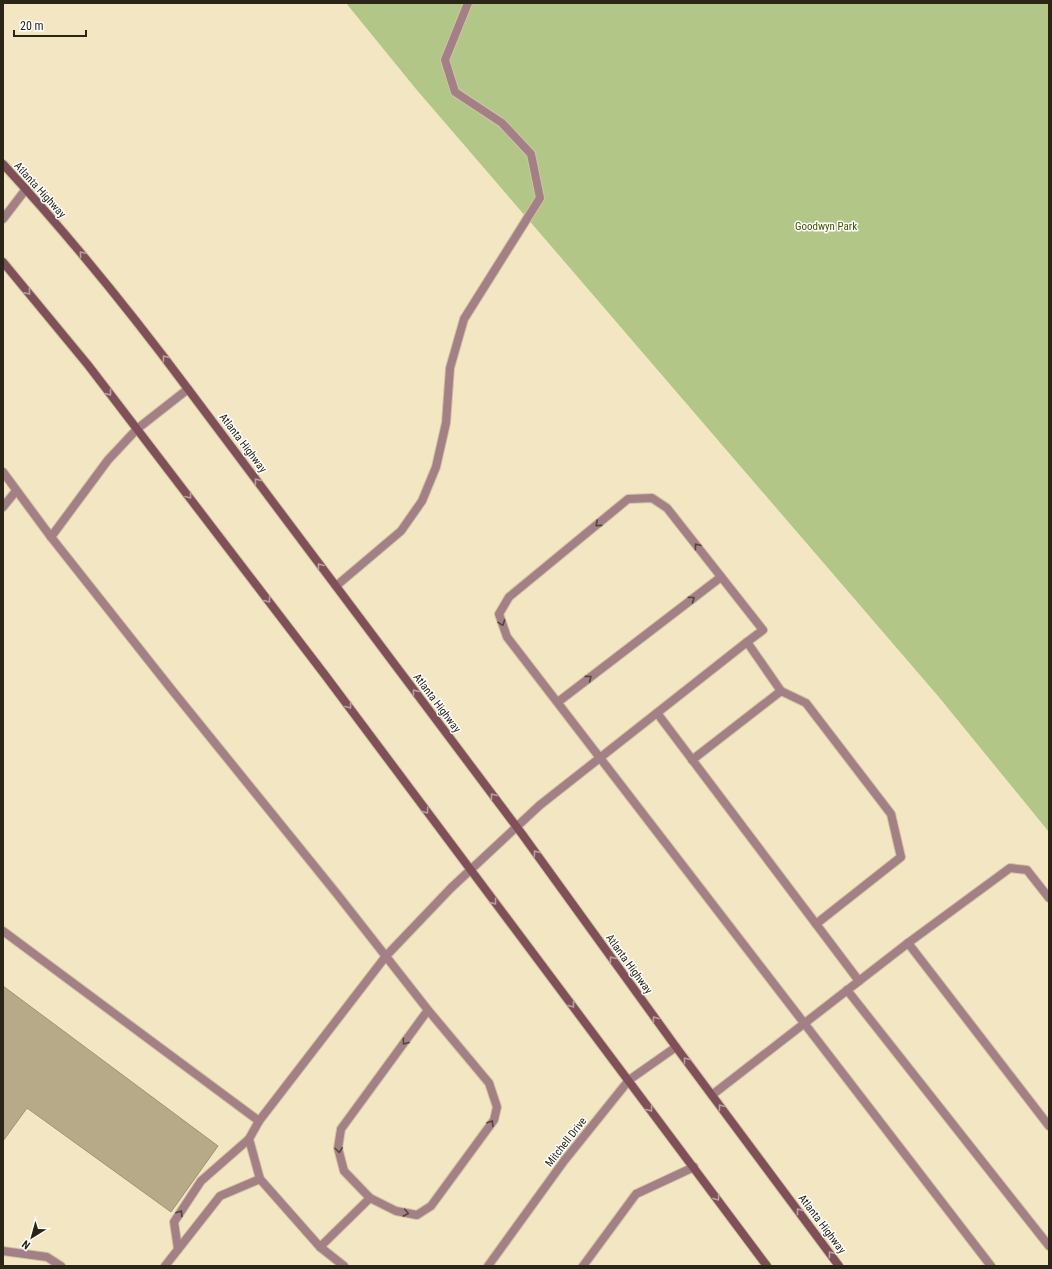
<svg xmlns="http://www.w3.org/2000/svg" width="1052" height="1269" viewBox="0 0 1052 1269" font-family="'Roboto Condensed',sans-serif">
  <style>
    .green { fill: #b2c687 }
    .building { fill: #b7aa88; stroke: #9f9371 }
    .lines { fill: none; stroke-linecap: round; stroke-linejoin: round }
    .service-casing { stroke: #cfc3a3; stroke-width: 10 }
    .minor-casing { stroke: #cfc3a3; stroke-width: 10 }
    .secondary-casing { stroke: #cfc3a3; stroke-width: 10 }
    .service { stroke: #a38085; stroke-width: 8 }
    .minor { stroke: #a38085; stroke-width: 8 }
    .secondary { stroke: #7f5058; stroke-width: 8 }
    .oneway { stroke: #b99fa3 }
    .oneway2 { stroke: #54453e }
    .labels { text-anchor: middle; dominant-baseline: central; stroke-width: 3; stroke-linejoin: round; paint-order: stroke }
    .street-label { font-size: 11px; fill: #2a2517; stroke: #fff }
    .park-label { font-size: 11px; fill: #435402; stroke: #fff }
  </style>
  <rect width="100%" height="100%" fill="#f3e6c2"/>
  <polygon class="green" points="346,3 1049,3 1049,832 938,696 416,89"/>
  <polygon class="building" points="3,986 218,1146 171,1212 27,1108 3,1141"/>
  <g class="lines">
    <g class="service-casing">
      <g id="service">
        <polyline points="3,472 51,537 172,690 337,894 428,1010 489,1083 497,1107 494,1120 431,1206 417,1215 396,1211 370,1198 344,1171 338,1148 341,1129 428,1010"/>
        <polyline points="3,507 16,491"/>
        <polyline points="51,537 108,460 137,429"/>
        <polyline points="336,586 401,531 422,501 436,467 446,423 450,368 464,319 540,198 531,154 502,123 455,92 445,60 468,3"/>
        <polyline points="747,642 781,691 806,703 891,814 901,857 816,924"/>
        <polyline points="558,702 721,577"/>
        <polyline points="657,713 859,981"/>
        <polyline points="692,760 781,691"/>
        <polyline points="1049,898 1027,870 1010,868 908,943 1049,1126"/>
        <polyline points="3,931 259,1121"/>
        <polyline points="847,990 1049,1246"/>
        <polyline points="712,1095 908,943"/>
        <polyline points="320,1247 370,1198"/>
        <polyline points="178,1249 174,1222 201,1181 249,1139"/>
        <polyline points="3,1251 47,1257 61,1266"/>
        <polyline points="165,1266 220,1196 260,1179"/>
        <polyline points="344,1266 320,1247 260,1179 249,1139 259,1121 386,956 451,888 540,805 747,642 763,630 667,508 652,498 628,499 509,597 499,614 507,637 991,1266"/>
        <polyline points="583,1266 636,1194 694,1167"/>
      </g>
    </g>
    <g class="minor-casing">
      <g id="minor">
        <polyline points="3,219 26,189"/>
        <polyline points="137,429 188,389"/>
        <polyline points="488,1266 564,1161 629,1080 676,1047"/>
      </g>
    </g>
    <g class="secondary-casing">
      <g id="secondary">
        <path d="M3,164C69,236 130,311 188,389L522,834L676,1047L839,1266"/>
        <polyline points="3,262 88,365 325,675 767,1266"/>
      </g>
    </g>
    <use href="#service" class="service"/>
    <use href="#minor" class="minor"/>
    <use href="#secondary" class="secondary"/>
  </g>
  <defs><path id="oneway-chevron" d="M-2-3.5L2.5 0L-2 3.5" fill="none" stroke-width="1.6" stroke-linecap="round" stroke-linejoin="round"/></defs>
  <g class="oneway">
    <use href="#oneway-chevron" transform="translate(82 254) rotate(-130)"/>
    <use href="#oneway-chevron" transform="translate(28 292) rotate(50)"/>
    <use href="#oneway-chevron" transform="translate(165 358) rotate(-127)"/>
    <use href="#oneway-chevron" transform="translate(109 393) rotate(52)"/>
    <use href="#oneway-chevron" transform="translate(257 481) rotate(-127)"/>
    <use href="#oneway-chevron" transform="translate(189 496) rotate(53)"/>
    <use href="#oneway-chevron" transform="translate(320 566) rotate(-127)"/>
    <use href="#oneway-chevron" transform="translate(268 600) rotate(53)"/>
    <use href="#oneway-chevron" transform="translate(415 692) rotate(-127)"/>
    <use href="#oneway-chevron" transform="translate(349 706) rotate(54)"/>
    <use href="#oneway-chevron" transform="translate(493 796) rotate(-127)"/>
    <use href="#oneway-chevron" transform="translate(426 811) rotate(54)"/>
    <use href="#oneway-chevron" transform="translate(536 853) rotate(-126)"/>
    <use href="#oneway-chevron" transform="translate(494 902) rotate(53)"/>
    <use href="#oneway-chevron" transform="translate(612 959) rotate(-126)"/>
    <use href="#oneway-chevron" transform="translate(572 1005) rotate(53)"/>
    <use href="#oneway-chevron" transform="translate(655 1019) rotate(-126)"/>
    <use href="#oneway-chevron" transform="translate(686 1060) rotate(-127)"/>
    <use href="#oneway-chevron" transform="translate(721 1107) rotate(-127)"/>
    <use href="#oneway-chevron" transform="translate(650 1109) rotate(53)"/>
    <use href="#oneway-chevron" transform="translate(717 1198) rotate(54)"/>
    <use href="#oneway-chevron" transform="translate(799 1211) rotate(-127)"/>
    <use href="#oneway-chevron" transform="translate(831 1254) rotate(-127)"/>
  </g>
  <g class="oneway2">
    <use href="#oneway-chevron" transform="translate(598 524) rotate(140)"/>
    <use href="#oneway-chevron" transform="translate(697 546) rotate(-128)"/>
    <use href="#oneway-chevron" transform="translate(692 599) rotate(-37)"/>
    <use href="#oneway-chevron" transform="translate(502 623) rotate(70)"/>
    <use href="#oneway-chevron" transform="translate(589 678) rotate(-37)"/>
    <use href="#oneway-chevron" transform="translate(405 1042) rotate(126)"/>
    <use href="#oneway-chevron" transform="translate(491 1123) rotate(-58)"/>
    <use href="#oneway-chevron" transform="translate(339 1150) rotate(83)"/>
    <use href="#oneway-chevron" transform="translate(180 1213) rotate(-57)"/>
    <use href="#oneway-chevron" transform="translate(406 1213) rotate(11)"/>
  </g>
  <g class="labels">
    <g class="street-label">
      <text transform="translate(40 190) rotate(48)">Atlanta Highway</text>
      <text transform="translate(243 443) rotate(53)">Atlanta Highway</text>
      <text transform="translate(437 703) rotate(53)">Atlanta Highway</text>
      <text transform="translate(629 964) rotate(54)">Atlanta Highway</text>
      <text transform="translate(566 1142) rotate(-52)">Mitchell Drive</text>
      <text transform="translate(822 1224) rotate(53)">Atlanta Highway</text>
    </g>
    <g class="park-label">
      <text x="826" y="226">Goodwyn Park</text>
    </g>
  </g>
  <rect width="1052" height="1269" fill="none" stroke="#2a2517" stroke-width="8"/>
  <g transform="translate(32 1237) rotate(217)" stroke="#ffffff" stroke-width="3" paint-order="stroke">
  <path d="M0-3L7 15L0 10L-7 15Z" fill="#2a2517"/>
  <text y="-6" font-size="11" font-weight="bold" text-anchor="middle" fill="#2a2517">N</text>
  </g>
  <path d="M14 30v6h72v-6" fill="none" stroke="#2a2517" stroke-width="2"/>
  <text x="20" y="30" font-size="12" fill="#2a2517" stroke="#ffffff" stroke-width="3" paint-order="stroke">20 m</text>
</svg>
